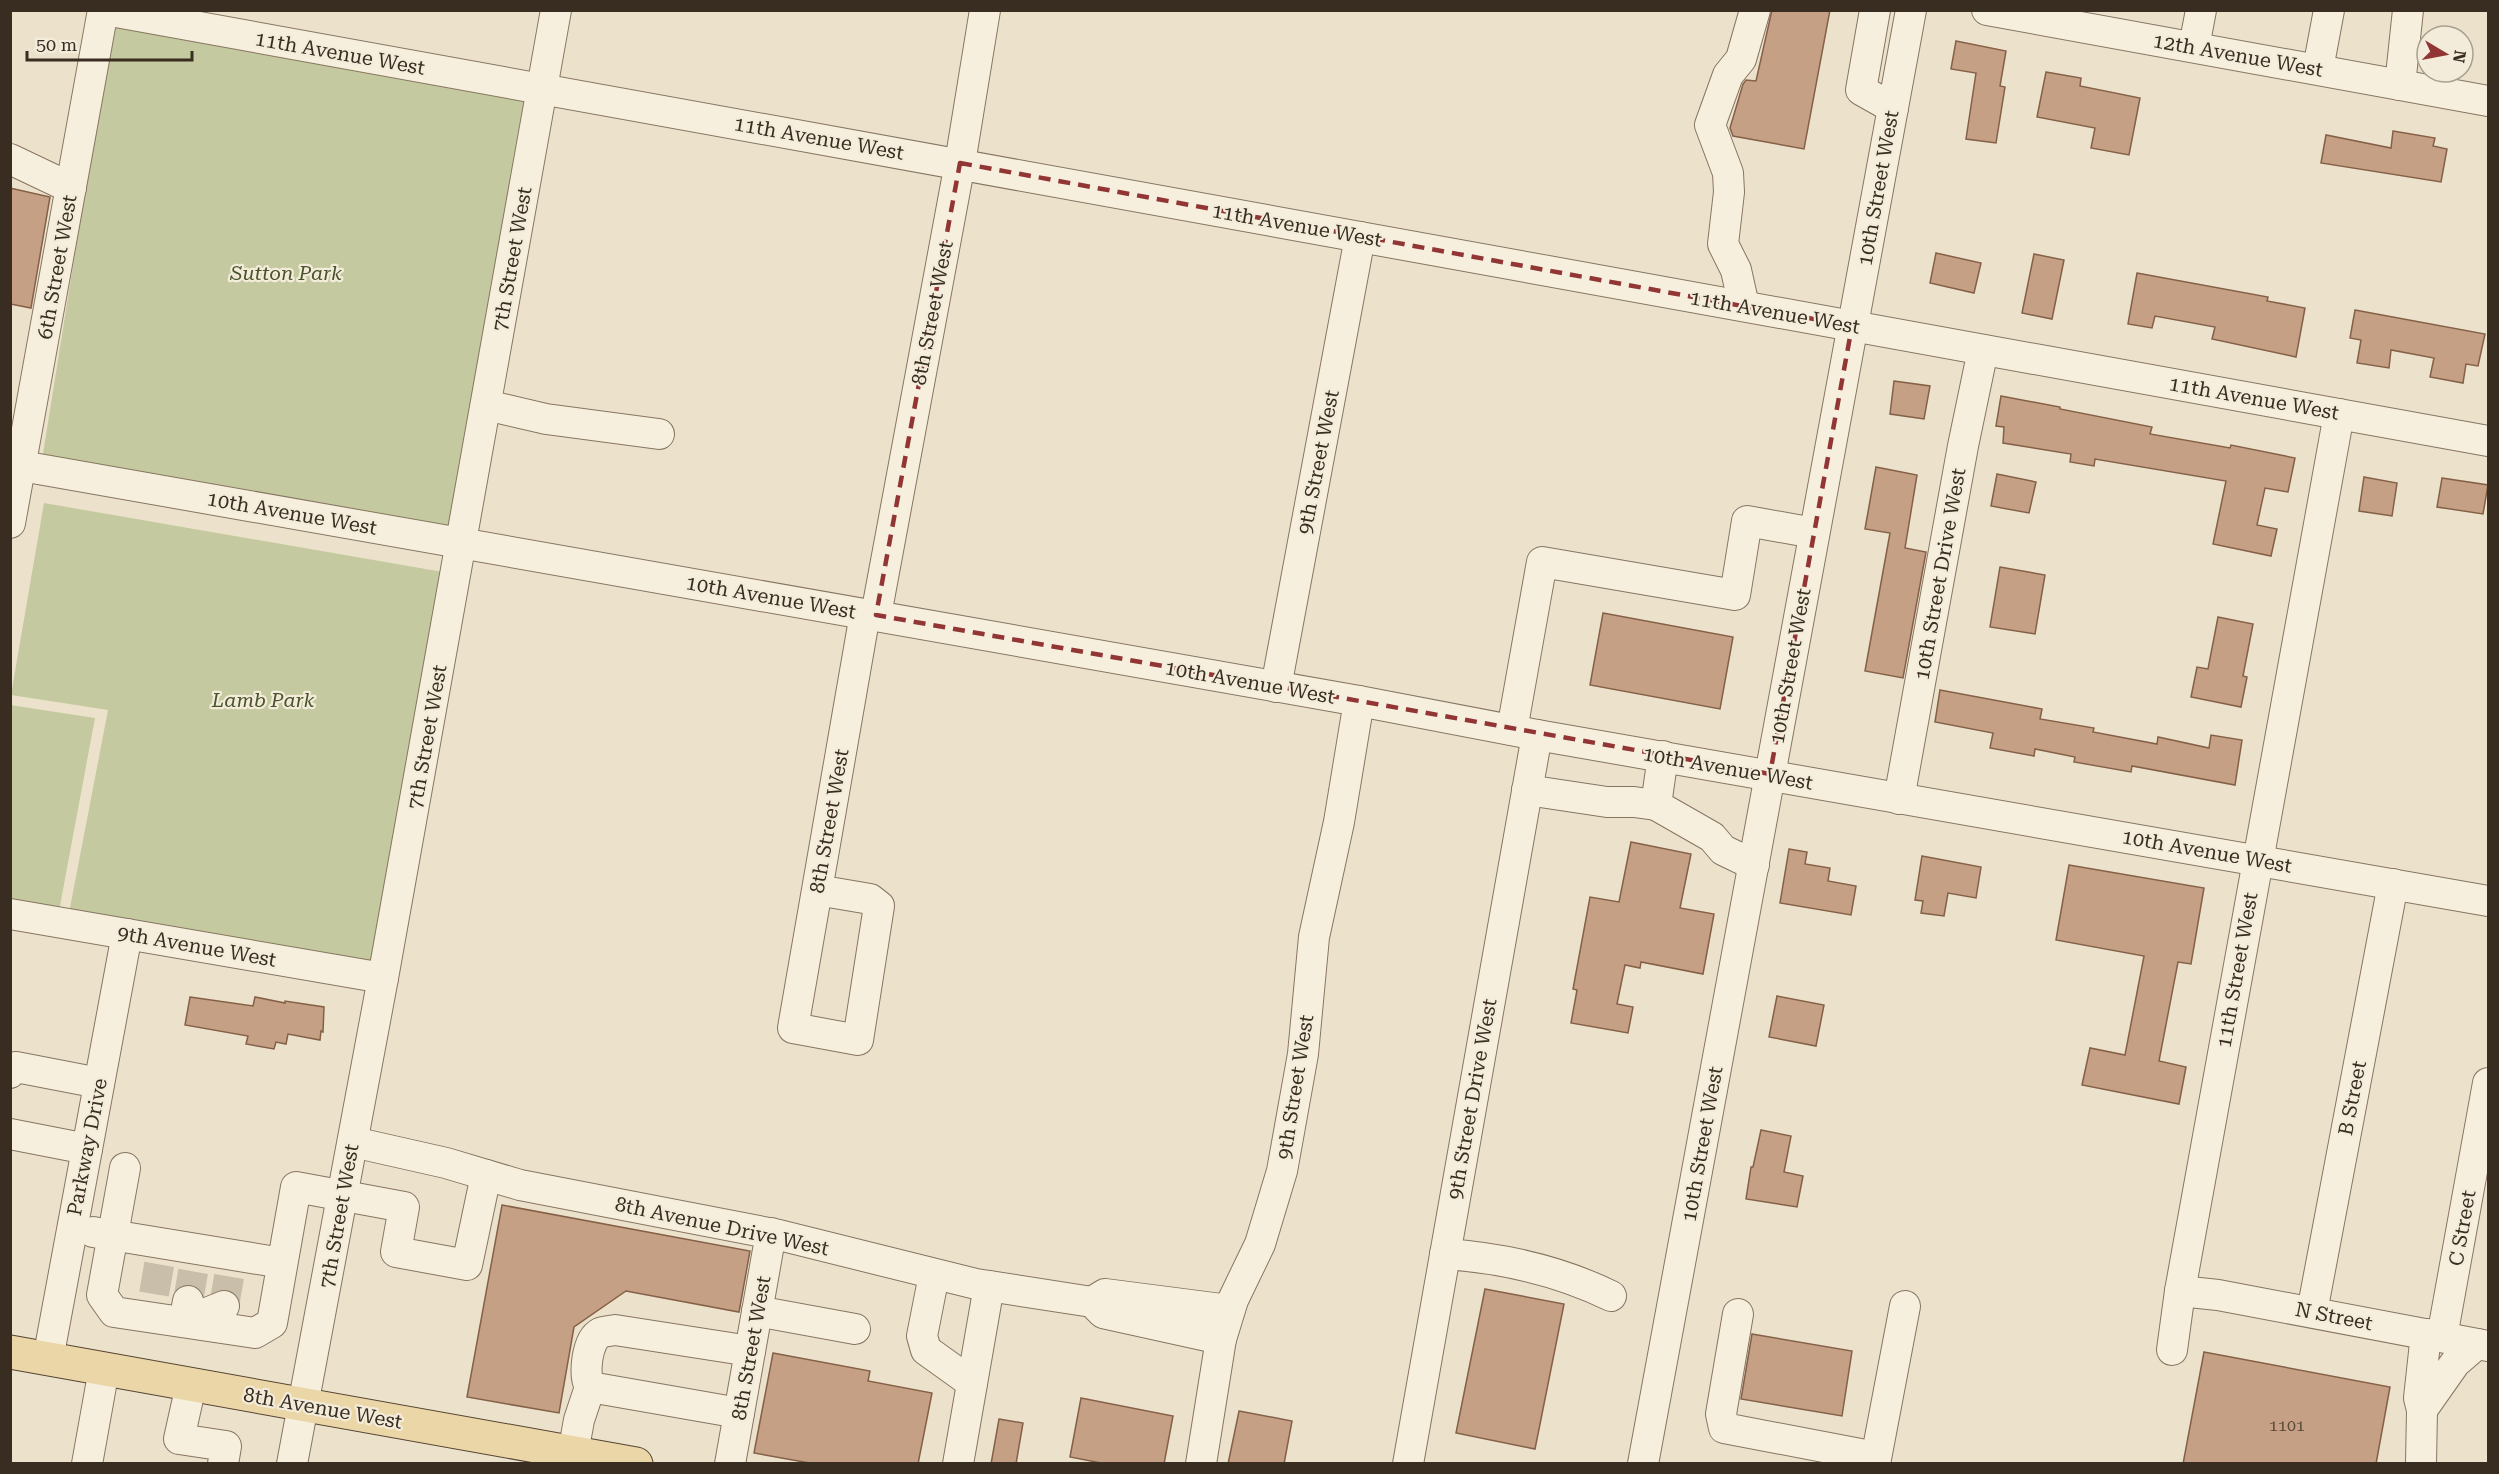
<svg xmlns="http://www.w3.org/2000/svg" width="2499" height="1474" viewBox="0 0 2499 1474" font-family="'Roboto Serif',serif">
  <style>
    .green { fill: #c4c99f }
    .building { fill: #c6a084; stroke: #846048; stroke-width: 1.5 }
    .lines { fill: none; stroke-linecap: round; stroke-linejoin: round }
    .minor-tunnel { stroke: #c8bea9; stroke-width: 30; stroke-dasharray: 30 15; stroke-linecap: butt }
    .minor-casing { stroke: #877560; stroke-width: 32 }
    .major-casing { stroke: #564434; stroke-width: 35 }
    .minor { stroke: #f7efde; stroke-width: 30 }
    .major { stroke: #ead6a7; stroke-width: 33 }
    .marked { fill: none; stroke: #913535; stroke-width: 4.5; stroke-dasharray: 12 8; stroke-linejoin: round }
    .labels { text-anchor: middle; dominant-baseline: central; stroke-width: 4.5; stroke-linejoin: round; paint-order: stroke }
    .number-label { font-size: 16px; fill: #5c4a3a }
    .street-label { font-size: 20px; fill: #392d22; stroke: #f3ecda }
    .park-label { font-size: 20px; font-style: italic; fill: #49542b; stroke: #f3ecda }
  </style>
  <rect width="100%" height="100%" fill="#ece2cb"/>
  <g class="green">
    <polygon points="112,22 532,95 455,535 42,460"/>
    <polygon points="44,503 443,572 377,971 69,913 108,710 11,695"/>
    <polygon points="10,705 95,718 59,911 11,903"/>
  </g>
  <g class="building">
    <polygon points="1772,10 1830,10 1804,149 1733,136 1730,128 1743,84 1746,80 1756,81"/>
    <polygon points="1956,41 2006,51 2000,86 2005,87 1996,143 1966,139 1976,73 1951,69"/>
    <polygon points="2046,72 2081,78 2080,86 2140,98 2129,155 2091,148 2095,128 2037,117"/>
    <polygon points="2393,131 2435,138 2433,146 2447,149 2441,182 2321,163 2326,135 2391,148"/>
    <polygon points="10,188 50,197 31,308 10,304"/>
    <polygon points="1936,253 1981,263 1974,293 1930,283"/>
    <polygon points="2034,254 2064,260 2052,319 2022,313"/>
    <polygon points="2137,273 2268,297 2267,301 2305,308 2296,357 2212,339 2215,327 2155,316 2152,328 2128,324"/>
    <polygon points="2355,310 2485,334 2478,366 2466,364 2463,383 2430,377 2434,358 2391,350 2389,368 2357,363 2361,340 2350,338"/>
    <polygon points="1894,381 1930,386 1924,419 1890,414"/>
    <polygon points="2001,396 2060,407 2060,409 2152,427 2150,434 2230,448 2231,445 2295,458 2288,492 2265,488 2257,525 2277,529 2271,556 2213,544 2226,481 2095,459 2094,466 2070,462 2071,454 2003,443 2004,427 1996,426"/>
    <polygon points="1876,467 1917,475 1905,548 1926,552 1903,678 1865,671 1890,533 1865,529"/>
    <polygon points="1997,474 2036,482 2029,513 1991,506"/>
    <polygon points="2364,477 2397,483 2392,516 2359,511"/>
    <polygon points="2442,478 2488,485 2483,514 2437,507"/>
    <polygon points="2000,567 2045,575 2035,634 1990,627"/>
    <polygon points="1603,613 1733,637 1720,709 1590,685"/>
    <polygon points="2218,617 2253,624 2243,676 2247,677 2241,707 2191,697 2197,667 2208,669"/>
    <polygon points="1940,690 2042,709 2040,719 2094,728 2093,732 2157,744 2158,737 2209,748 2211,735 2242,740 2235,785 2132,766 2131,772 2074,762 2075,757 2035,749 2034,756 1990,748 1993,733 1935,722"/>
    <polygon points="1631,842 1691,854 1680,908 1714,914 1703,974 1641,962 1640,968 1625,965 1617,1004 1633,1007 1628,1033 1571,1023 1577,990 1573,989 1590,897 1619,902"/>
    <polygon points="1789,849 1807,852 1805,864 1830,868 1828,881 1856,886 1851,915 1780,903"/>
    <polygon points="1922,856 1981,867 1976,898 1948,893 1944,916 1921,913 1923,901 1915,900"/>
    <polygon points="2069,865 2204,888 2191,964 2178,962 2159,1061 2186,1067 2179,1104 2082,1085 2090,1048 2125,1055 2144,956 2056,940"/>
    <polygon points="1777,996 1824,1005 1816,1046 1769,1037"/>
    <polygon points="190,997 253,1006 255,997 285,1003 285,1001 324,1007 323,1032 321,1031 320,1040 288,1034 286,1044 276,1042 274,1049 246,1044 248,1036 185,1025"/>
    <polygon points="1761,1130 1791,1136 1784,1172 1803,1176 1797,1207 1746,1199 1751,1167 1753,1167"/>
    <polygon points="502,1205 750,1251 739,1312 626,1291 574,1327 559,1413 467,1397"/>
    <polygon points="1485,1289 1564,1304 1535,1449 1456,1433"/>
    <polygon points="1752,1334 1852,1351 1842,1416 1741,1399"/>
    <polygon points="2204,1352 2390,1387 2376,1464 2183,1464"/>
    <polygon points="773,1353 870,1371 868,1381 932,1393 918,1464 815,1464 754,1453"/>
    <polygon points="1081,1398 1173,1416 1164,1464 1106,1464 1070,1457"/>
    <polygon points="1239,1411 1292,1421 1284,1464 1228,1464"/>
    <polygon points="999,1419 1023,1423 1016,1464 991,1464"/>
  </g>
  <g class="lines">
    <g class="minor-tunnel">
      <polyline points="154,1294 160,1260"/>
      <polyline points="188,1301 194,1267"/>
      <polyline points="224,1306 230,1271"/>
    </g>
    <g class="minor-casing">
      <g id="minor">
        <polyline points="105,10 2488,441"/>
        <polyline points="1875,10 1861,90 1893,108"/>
        <polyline points="1987,10 2488,101"/>
        <polyline points="2194,47 2201,10"/>
        <polyline points="2318,69 2329,10"/>
        <polyline points="2400,85 2408,10"/>
        <polyline points="10,159 71,188"/>
        <polyline points="1744,306 1736,270 1723,244 1729,192 1728,173 1710,125 1728,75 1741,59 1755,10"/>
        <polyline points="486,405 546,419 659,434"/>
        <polyline points="10,464 1359,701 1537,735 2488,901"/>
        <polyline points="10,523 103,10"/>
        <polyline points="876,615 960,163 985,10"/>
        <polyline points="1276,687 1360,237"/>
        <polyline points="1512,730 1542,562 1735,595 1747,521 1814,533"/>
        <polyline points="1663,756 1656,805 1712,837 1723,850 1754,865"/>
        <polyline points="1527,790 1607,802 1634,802 1656,805"/>
        <polyline points="1899,799 1963,446 1983,350"/>
        <polyline points="817,890 870,899 879,906 858,1040 793,1028 865,614"/>
        <polyline points="10,914 383,978"/>
        <polyline points="10,1073 16,1067 99,1083"/>
        <polyline points="10,1134 87,1149"/>
        <polyline points="353,1142 446,1163 520,1185 779,1235 976,1284 1092,1302 1103,1313 1221,1339"/>
        <polyline points="125,1168 102,1295 114,1312 255,1333 272,1323 296,1187 404,1207 396,1252 467,1265 486,1175"/>
        <polyline points="93,1232 282,1263"/>
        <path d="M1445,1254C1502,1258 1560,1271 1611,1296"/>
        <polyline points="934,1275 922,1336 926,1350 972,1383"/>
        <polyline points="2180,1291 2218,1295 2488,1346"/>
        <polyline points="188,1301 184,1322 224,1306"/>
        <polyline points="1092,1302 1105,1294 1229,1310"/>
        <polyline points="757,1311 855,1329"/>
        <polyline points="2312,1312 2393,884"/>
        <polyline points="1738,1314 1721,1414 1724,1428 1876,1457"/>
        <polyline points="2426,1334 2419,1398 2422,1410 2455,1363 2477,1344"/>
        <polyline points="2442,1337 2488,1083"/>
        <polyline points="2172,1350 2180,1291 2339,414"/>
        <polyline points="48,1359 127,934"/>
        <polyline points="191,1385 179,1439 226,1446 223,1464"/>
        <path d="M739,1413L590,1387C583,1375 587,1340 600,1333C604,1331 611,1331 615,1330L750,1351"/>
        <polyline points="573,1453 579,1420 590,1387"/>
        <polyline points="87,1464 104,1369"/>
        <polyline points="292,1464 383,978 556,10"/>
        <polyline points="730,1464 771,1233"/>
        <polyline points="958,1464 989,1286"/>
        <polyline points="1201,1464 1221,1339 1233,1300 1260,1244 1282,1171 1303,1054 1314,937 1339,822 1359,701"/>
        <polyline points="1408,1464 1537,735"/>
        <polyline points="1643,1464 1911,10"/>
        <polyline points="1875,1464 1905,1306"/>
        <polyline points="2421,1464 2422,1410"/>
      </g>
    </g>
    <g class="major-casing">
      <polyline id="major" points="10,1352 636,1464"/>
    </g>
    <use href="#minor" class="minor"/>
    <use href="#major" class="major"/>
  </g>
  <path class="marked" d="M960,163L1852,326L1770,774L876,615Z"/>
  <g class="labels">
    <g class="number-label">
      <text x="2287" y="1425">1101</text>
    </g>
    <g class="street-label">
      <text transform="translate(340 53) rotate(10)">11th Avenue West</text>
      <text transform="translate(2238 55) rotate(10)">12th Avenue West</text>
      <text transform="translate(819 138) rotate(10)">11th Avenue West</text>
      <text transform="translate(1878 188) rotate(-80)">10th Street West</text>
      <text transform="translate(1297 225) rotate(10)">11th Avenue West</text>
      <text transform="translate(512 259) rotate(-80)">7th Street West</text>
      <text transform="translate(57 267) rotate(-80)">6th Street West</text>
      <text transform="translate(1775 312) rotate(10)">11th Avenue West</text>
      <text transform="translate(932 313) rotate(-79)">8th Street West</text>
      <text transform="translate(2254 398) rotate(10)">11th Avenue West</text>
      <text transform="translate(1318 462) rotate(-79)">9th Street West</text>
      <text transform="translate(292 513) rotate(10)">10th Avenue West</text>
      <text transform="translate(1940 574) rotate(-80)">10th Street Drive West</text>
      <text transform="translate(771 597) rotate(10)">10th Avenue West</text>
      <text transform="translate(1790 666) rotate(-80)">10th Street West</text>
      <text transform="translate(1250 682) rotate(10)">10th Avenue West</text>
      <text transform="translate(427 737) rotate(-80)">7th Street West</text>
      <text transform="translate(1728 768) rotate(10)">10th Avenue West</text>
      <text transform="translate(829 821) rotate(-80)">8th Street West</text>
      <text transform="translate(2207 851) rotate(10)">10th Avenue West</text>
      <text transform="translate(197 946) rotate(10)">9th Avenue West</text>
      <text transform="translate(2237 970) rotate(-80)">11th Street West</text>
      <text transform="translate(1295 1087) rotate(-81)">9th Street West</text>
      <text transform="translate(2352 1098) rotate(-79)">B Street</text>
      <text transform="translate(1472 1099) rotate(-80)">9th Street Drive West</text>
      <text transform="translate(1702 1144) rotate(-80)">10th Street West</text>
      <text transform="translate(87 1147) rotate(-79)">Parkway Drive</text>
      <text transform="translate(339 1216) rotate(-80)">7th Street West</text>
      <text transform="translate(722 1226) rotate(12)">8th Avenue Drive West</text>
      <text transform="translate(2462 1228) rotate(-80)">C Street</text>
      <text transform="translate(2334 1316) rotate(11)">N Street</text>
      <text transform="translate(751 1348) rotate(-80)">8th Street West</text>
      <text transform="translate(323 1408) rotate(10)">8th Avenue West</text>
    </g>
    <g class="park-label">
      <text x="286" y="273">Sutton Park</text>
      <text x="263" y="700">Lamb Park</text>
    </g>
  </g>
  <rect width="2499" height="1474" fill="none" stroke="#392d22" stroke-width="24"/>
  <g transform="translate(2445 54) rotate(100)"><circle r="28" fill="#f3ecda" stroke="#a9a090" stroke-width="1.5"/>
  <path d="M0-4.5L10 22L0 15L-10 22Z" fill="#913535"/>
  <text y="-9" font-size="16" font-weight="bold" text-anchor="middle" fill="#392d22">N</text>
  </g>
  <path d="M27 51v9h165v-9" fill="none" stroke="#392d22" stroke-width="3"/>
  <text x="36" y="51" font-size="18" fill="#392d22" stroke="#f3ecda" stroke-width="4.5" paint-order="stroke">50 m</text>
</svg>
